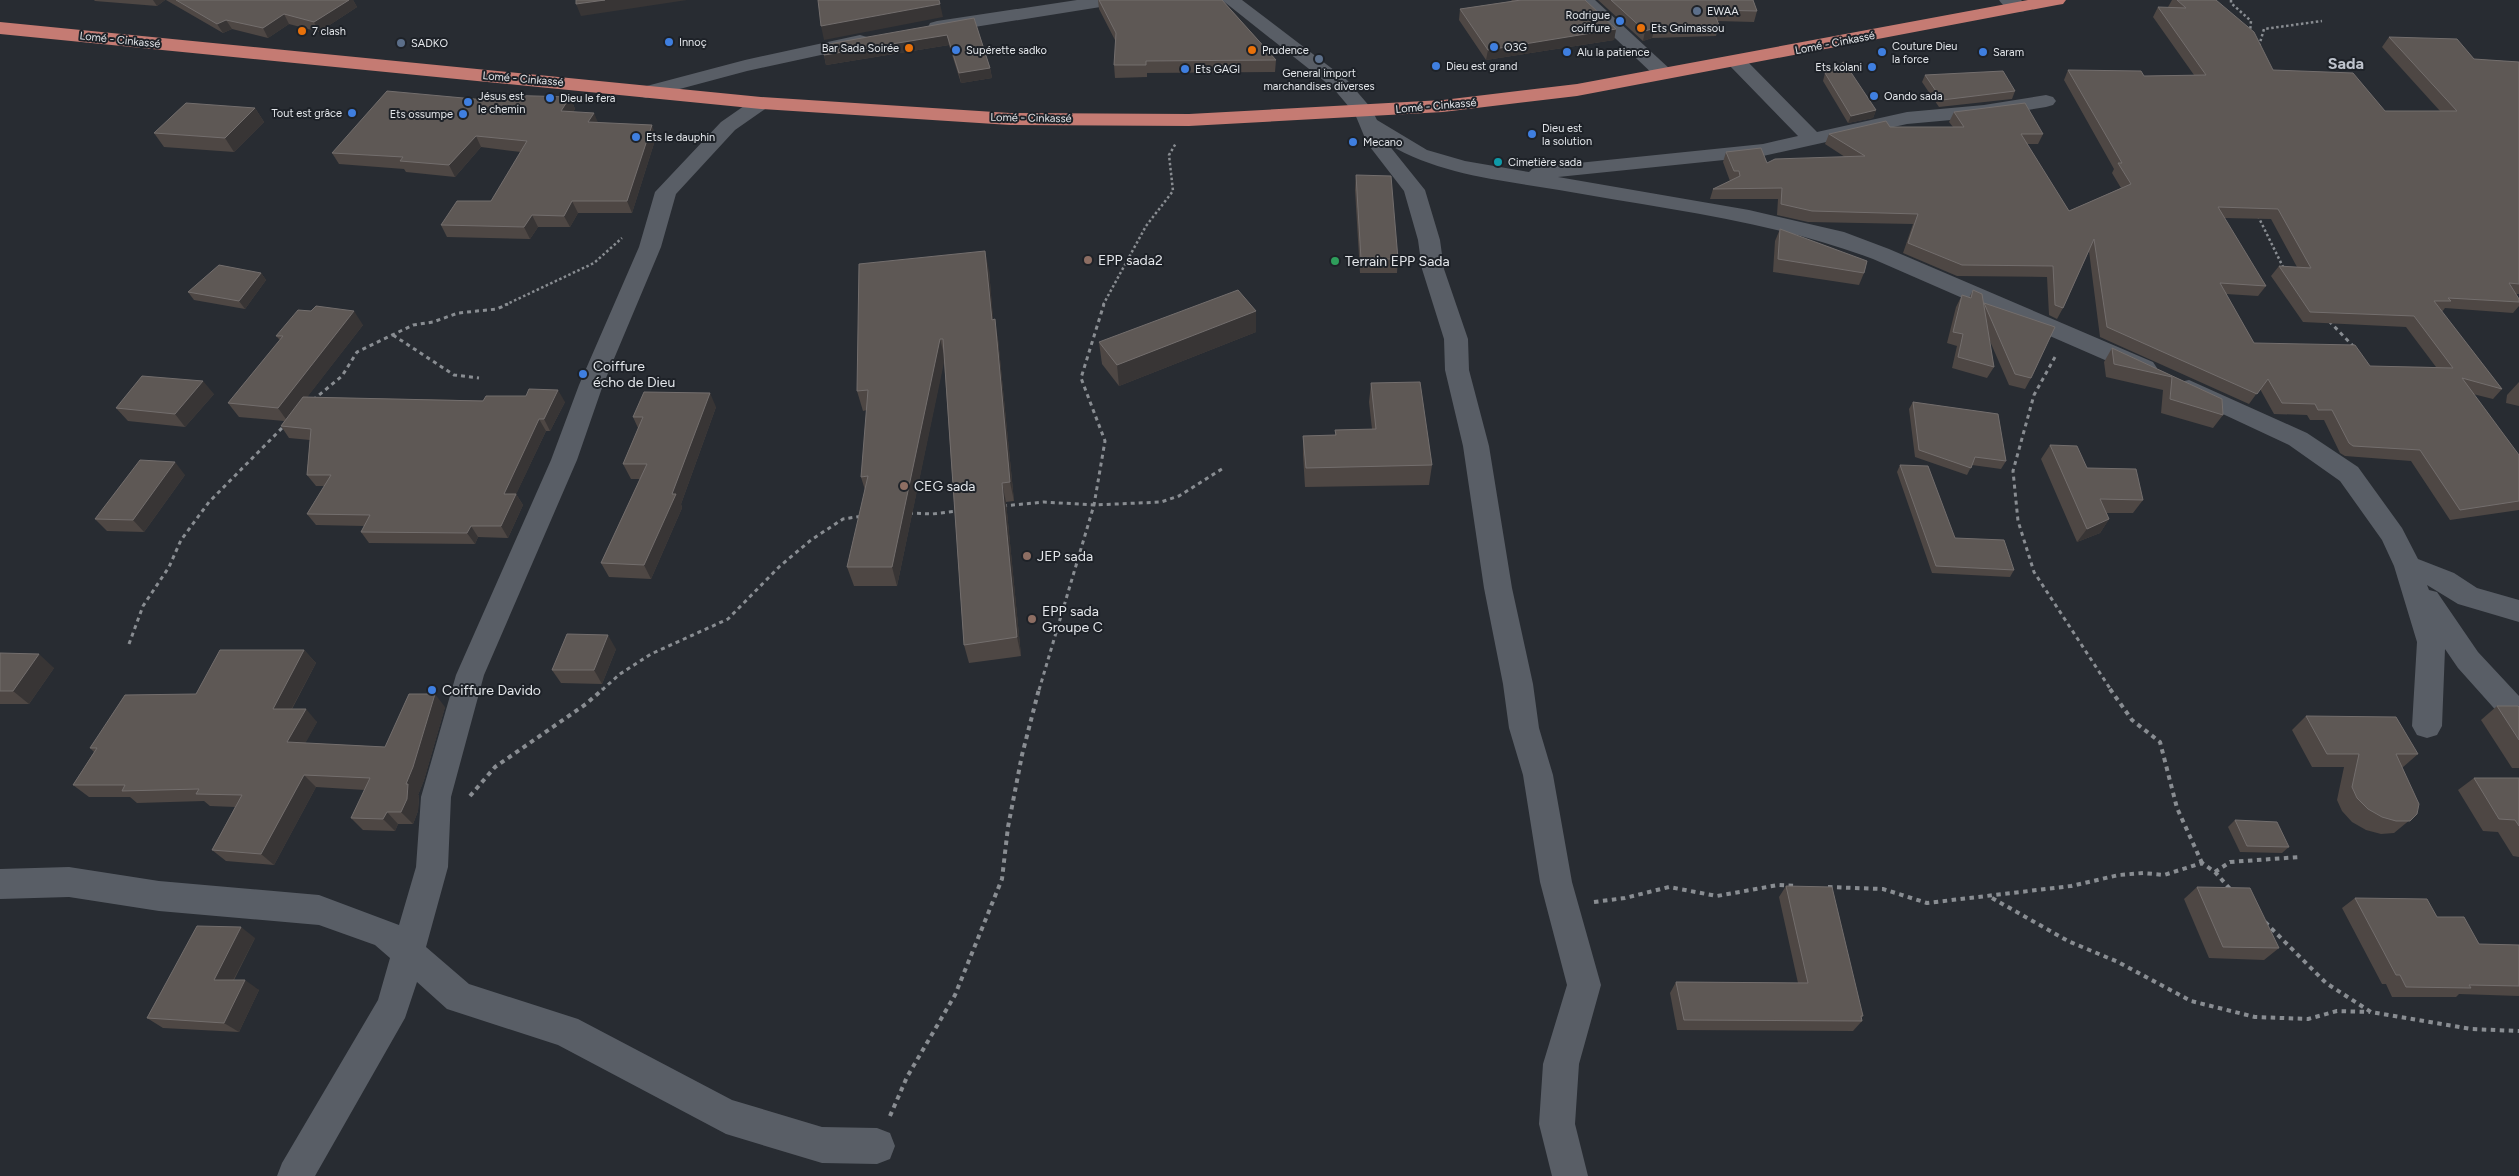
<svg xmlns="http://www.w3.org/2000/svg" width="2519" height="1176" viewBox="0 0 2519 1176" font-family="Figtree,sans-serif">
  <style>
    .lines { fill: none; stroke-linecap: round; stroke-linejoin: round }
    .path-far2 { stroke: #898d92; stroke-width: 2.5; stroke-dasharray: 2.5 2.5; stroke-linecap: butt }
    .path-far1 { stroke: #898d92; stroke-width: 3; stroke-dasharray: 4 4; stroke-linecap: butt }
    .path { stroke: #898d92; stroke-width: 4; stroke-dasharray: 4.5 4.5; stroke-linecap: butt }
    .street { fill: #595e66; fill-rule: evenodd }
    .highway { fill: #c57b73; fill-rule: evenodd }
    .wall { fill: #4e4744; fill-rule: evenodd }
    .shaded-wall { fill: #383535 }
    .building { fill: #5e5855; stroke: #736e6d; fill-rule: evenodd }
    .service-dot { fill: #5c6f8a; stroke: #1e2228; stroke-width: 2 }
    .shop-dot { fill: #3f7fe0; stroke: #1e2228; stroke-width: 2 }
    .food-dot { fill: #e8710a; stroke: #1e2228; stroke-width: 2 }
    .culture-dot { fill: #0f9aa8; stroke: #1e2228; stroke-width: 2 }
    .education-dot { fill: #8d6e63; stroke: #1e2228; stroke-width: 2 }
    .leisure-dot { fill: #2e9e5b; stroke: #1e2228; stroke-width: 2 }
    .labels { text-anchor: middle; dominant-baseline: central; stroke-width: 4; stroke-linejoin: round; paint-order: stroke }
    .far-poi-label { font-size: 11px; fill: #e3e6ea; stroke: #1e2228; text-anchor: start }
    .far-street-label { font-size: 11px; fill: #e3e6ea; stroke: #1e2228 }
    .poi-label { font-size: 14px; fill: #e3e6ea; stroke: #1e2228; text-anchor: start }
    .far-district-label { font-size: 16px; font-weight: bold; fill: #bec3cc; stroke: #1e2228 }
  </style>
  <rect width="100%" height="100%" fill="#282c32"/>
  <g class="lines">
    <g class="path-far2">
      <polyline points="2231,0 2231,3 2251,21 2250,32"/>
      <polyline points="2259,46 2264,29 2322,21"/>
      <polyline points="2258,216 2284,269"/>
      <polyline points="505,305 594,263 622,238"/>
      <polyline points="1103,305 1146,226 1173,191 1169,155 1176,143"/>
    </g>
    <g class="path-far1">
      <polyline points="2329,321 2354,347"/>
      <polyline points="393,335 454,375 479,378"/>
      <polyline points="2055,357 2034,395 2013,471 2018,521 2034,572 2111,690"/>
      <polyline points="313,400 342,376 357,352 413,325 433,322 458,313 497,309 508,304"/>
      <polyline points="1003,506 1044,502 1094,505 1161,502 1179,496 1225,467"/>
      <polyline points="909,513 932,514 957,511"/>
      <polyline points="129,644 143,606 169,567 181,540 209,502 284,426"/>
      <polyline points="602,690 620,674 651,654 728,619 780,566 811,540 843,519 863,516"/>
      <polyline points="1039,690 1094,505 1105,441 1081,378 1104,304"/>
    </g>
    <g class="path">
      <polyline points="2110,689 2132,720 2160,742 2177,808 2202,863"/>
      <polyline points="470,796 495,767 586,704 603,689"/>
      <polyline points="2215,872 2230,862 2300,857"/>
      <polyline points="1828,887 1883,889 1927,903 2071,886 2119,875 2143,873 2164,875 2202,863 2215,872 2231,890"/>
      <polyline points="1992,898 2068,941 2118,962 2191,1001 2255,1017 2308,1019 2337,1011 2370,1012"/>
      <polyline points="1594,902 1625,898 1669,887 1717,896 1778,885 1797,886"/>
      <polyline points="2265,922 2326,983 2371,1012 2471,1029 2519,1031"/>
      <polyline points="890,1116 907,1077 955,995 1002,879 1008,827 1022,755 1039,689"/>
    </g>
    <g class="street">
      <polygon points="1077,0 1122,0 1119,4 1113,5 937,33 930,31 928,27 930,23 937,21"/>
      <path d="M1222,0H1242L1347,80L1371,108L1377,120L1427,150L1465,161L1529,172L1532,169L1539,167L1763,144L1798,136L1730,66L1727,62L1730,58H1744L1817,132L1907,112L1984,105L2046,95L2053,97L2056,101L2053,105L2046,107L1984,117L1907,124L1763,156L1558,177L1749,210L1844,232L1889,249L2153,362L2157,368L2153,374L2145,376L2137,374L1873,259C1773,221 1664,209 1559,190C1500,180 1440,175 1388,144L1425,190L1440,240L1444,269L1468,339L1469,370L1489,446L1512,588L1533,684L1539,728L1553,775L1572,882L1601,985L1579,1064L1575,1124L1588,1176H1552L1539,1124L1543,1064L1567,985L1540,882L1523,775L1509,728L1503,684L1484,588L1463,446L1445,370L1444,339L1422,269L1418,240L1404,191L1367,143L1355,114L1333,88Z"/>
      <polygon points="1575,0 1595,0 1671,70 1674,74 1671,78 1657,78"/>
      <path d="M1999,0H2021L2028,7L2025,11C2015,13 2005,9 1999,0Z"/>
      <polygon points="860,35 867,37 869,41 867,45 747,71 646,98 639,96 636,92 639,88 745,60"/>
      <polygon points="761,97 768,99 771,103 768,107 735,130 676,194 661,247 603,385 577,460 484,675 451,797 448,867 426,947 469,984 578,1019 732,1100 822,1127 877,1128 890,1133 895,1146 890,1159 877,1164 822,1163 726,1134 558,1045 447,1009 417,982 405,1018 315,1176 277,1176 282,1163 378,1000 390,958 375,945 319,925 159,911 69,897 0,899 0,869 69,867 159,881 319,895 399,925 416,867 421,797 456,675 551,460 579,385 639,247 655,192 721,122 754,99"/>
      <polygon points="2189,380 2307,433 2358,467 2402,528 2418,559 2454,573 2477,588 2519,600 2519,622 2458,604 2427,585 2429,590 2437,592 2478,652 2519,696 2519,728 2509,725 2458,668 2445,649 2442,726 2437,735 2427,738 2417,735 2412,726 2417,642 2394,566 2382,540 2340,481 2289,445 2180,394 2177,388 2180,382"/>
    </g>
    <polygon class="highway" points="2028,0 2066,0 2063,4 2057,5 1577,96 1443,112 1189,126 1010,125 761,109 0,34 0,22 761,97 1010,113 1189,114 1443,100 1577,84"/>
  </g>
  <g class="wall">
    <polygon points="94,0 165,0 157,6 95,1"/>
    <polygon points="166,0 353,0 357,7 319,32 289,24 268,38 232,29 223,33"/>
    <polygon points="1098,0 1222,0 1276,60 1275,72 1147,73 1147,77 1115,78 1114,65 1116,42 1099,9"/>
    <polygon points="1511,0 1585,0 1616,29 1614,40 1486,60 1459,20 1460,9 1512,1"/>
    <polygon points="1598,0 1753,0 1757,11 1754,22 1717,21 1719,25 1716,36 1652,38 1643,41"/>
    <path d="M2172,0H2216L2273,70L2385,111H2440L2382,47L2389,37L2474,59L2519,62V294H2516L2519,299V306L2513,313L2445,308L2442,312L2502,389L2493,399L2473,394L2519,455V510L2450,520L2411,461L2345,456L2340,453L2324,420H2310L2307,415L2274,414L2260,389L2249,404L2100,337L2089,251L2063,308L2057,319L2049,315L2047,277L1957,276L1903,253L1913,224L1808,222L1777,215L1778,199H1710L1713,189L1730,181L1723,162L1726,152L1767,163L1845,157L1825,144L1829,134L1953,127L1949,122L1954,112L2043,134L2038,144H2027L2069,211L2121,188L2112,173L2114,169L2064,80L2068,70L2144,76L2194,75L2153,17L2158,7L2169,8L2168,7ZM2224,218L2271,219L2297,267L2279,266L2271,276L2303,322L2406,327L2436,367L2370,366L2254,343L2226,294L2258,296L2266,286Z"/>
    <polygon points="974,18 990,68 992,78 961,83 949,45 826,65 824,55"/>
    <polygon points="1825,73 1876,110 1873,118 1848,123 1823,81"/>
    <polygon points="1925,75 2015,91 2012,99 1939,107 1922,82"/>
    <polygon points="570,97 575,109 573,112 598,122 656,137 632,213 578,213 570,227 538,227 530,239 447,237 441,225 491,201 521,152 481,147 455,177 406,172 404,169 339,164 332,153 496,101"/>
    <polygon points="255,108 264,122 234,152 164,147 154,133"/>
    <polygon points="1356,175 1398,259 1397,273 1360,273 1355,190"/>
    <polygon points="1780,229 1864,273 1859,285 1773,272 1775,241"/>
    <polygon points="989,270 993,320 998,339 1014,501 1006,502 1021,656 969,663 964,645 944,360 897,586 854,586 847,567 865,490 861,477 867,410 863,411 857,391"/>
    <polygon points="261,273 266,280 245,309 194,300 188,292"/>
    <polygon points="1973,290 1983,304 1984,303 2031,378 2025,389 2009,385 1989,339 1994,367 1987,378 1952,368 1957,346 1947,343 1956,307 1962,295 1969,298"/>
    <polygon points="311,311 363,325 307,397 565,402 550,431 546,431 516,494 523,505 508,538 478,537 475,544 369,543 361,532 364,526 316,525 307,514 324,486 316,486 307,475 310,440 289,438 281,426 284,421 239,417 228,403 280,340 276,336"/>
    <polygon points="1256,332 1119,386 1102,364 1099,342"/>
    <polygon points="2112,348 2222,399 2223,415 2213,428 2161,413 2163,390 2106,377 2104,362"/>
    <polygon points="2519,382 2519,406 2506,403 2507,395"/>
    <polygon points="1371,383 1432,465 1429,485 1305,487 1303,455 1303,436 1335,435 1335,430 1372,429 1369,402"/>
    <polygon points="214,394 185,427 128,421 116,408"/>
    <polygon points="1913,402 2006,461 2001,469 1972,465 1967,475 1915,457 1909,409"/>
    <polygon points="716,407 681,504 682,508 651,579 609,577 601,563 640,479 631,479 623,464 638,428 633,417"/>
    <polygon points="2050,445 2087,468 2143,500 2133,513 2107,513 2109,519 2100,533 2077,542 2041,459"/>
    <polygon points="1900,465 1955,538 2014,570 2010,577 1932,573 1897,472"/>
    <polygon points="185,475 144,532 107,531 95,519"/>
    <polygon points="616,649 602,684 561,683 552,670"/>
    <polygon points="304,650 316,663 292,709 317,722 305,743 385,747 445,707 424,780 418,795 419,796 418,811 413,824 398,824 395,831 363,830 351,818 365,790 316,787 274,865 226,861 212,850 235,807 210,806 204,801 137,803 130,797 89,797 73,785 94,752 90,748 196,694"/>
    <polygon points="0,653 54,668 29,704 0,704"/>
    <polygon points="2497,706 2519,707 2519,768 2512,768 2481,720"/>
    <polygon points="2306,716 2418,754 2402,768 2417,814 2394,833 2381,834 2366,830 2352,822 2342,811 2337,800 2344,767 2312,767 2292,730"/>
    <polygon points="2474,778 2519,778 2519,857 2513,856 2498,832 2483,831 2458,790"/>
    <polygon points="2235,820 2289,847 2282,853 2240,852 2228,827"/>
    <polygon points="1786,886 1863,1016 1861,1018 1862,1021 1853,1031 1677,1030 1670,993 1676,982 1798,983 1779,897"/>
    <polygon points="2197,887 2279,948 2264,960 2209,958 2184,899"/>
    <polygon points="2355,898 2437,917 2479,944 2519,945 2519,996 2459,994 2456,997 2392,997 2386,984 2382,984 2342,908"/>
    <polygon points="255,938 234,980 259,990 239,1032 163,1028 147,1018"/>
  </g>
  <g class="shaded-wall">
    <polygon points="153,0 165,0 157,6"/>
    <polygon points="349,0 353,0 357,7 319,32 314,22"/>
    <polygon points="605,0 687,0 581,16 576,4"/>
    <polygon points="940,4 943,17 824,40 821,26"/>
    <polygon points="284,14 289,24 268,38 263,28"/>
    <polygon points="226,20 232,29 223,33 217,24"/>
    <polygon points="1655,28 1652,38 1643,41 1645,31"/>
    <polygon points="1616,29 1614,40 1486,60 1488,50"/>
    <polygon points="947,35 949,45 826,65 824,55"/>
    <polygon points="990,68 992,78 961,83 959,73"/>
    <polygon points="570,97 575,109 566,122 561,111"/>
    <polygon points="255,108 264,122 234,152 225,138"/>
    <polygon points="1876,110 1873,118 1848,123 1851,116"/>
    <polygon points="594,113 599,125 588,122"/>
    <polygon points="652,125 656,137 632,213 627,201"/>
    <polygon points="476,136 481,147 455,177 449,165"/>
    <polygon points="572,201 578,213 570,227 564,216"/>
    <polygon points="532,215 538,227 530,239 524,227"/>
    <polygon points="985,251 989,270 995,339 992,320"/>
    <polygon points="261,273 266,280 245,309 239,301"/>
    <polygon points="354,311 363,325 288,422 278,408"/>
    <polygon points="1256,311 1256,332 1119,386 1117,365"/>
    <polygon points="995,319 998,339 1014,501 1010,482"/>
    <polygon points="940,339 945,358 897,586 892,567"/>
    <polygon points="203,381 214,394 185,427 175,414"/>
    <polygon points="558,390 565,402 550,431 544,419"/>
    <polygon points="710,393 716,407 681,504 682,508 651,579 644,565 672,494"/>
    <polygon points="539,419 546,431 511,505 504,494"/>
    <polygon points="175,462 185,475 144,532 133,520"/>
    <polygon points="1002,483 1006,502 1021,656 1017,637"/>
    <polygon points="516,494 523,505 508,538 501,526"/>
    <polygon points="2109,519 2100,533 2077,542 2087,529"/>
    <polygon points="471,526 478,537 475,544 467,533"/>
    <polygon points="608,635 616,649 602,684 594,670"/>
    <polygon points="304,650 316,663 285,721 273,709"/>
    <polygon points="39,654 54,668 29,704 13,691"/>
    <polygon points="435,694 445,707 424,780 418,795 419,796 418,811 413,824 401,812 406,784"/>
    <polygon points="306,709 317,722 299,755 287,742"/>
    <polygon points="304,775 316,787 274,865 261,854"/>
    <polygon points="387,812 398,824 395,831 383,819"/>
    <polygon points="241,927 255,938 228,990 214,980"/>
    <polygon points="245,980 259,990 239,1032 224,1023"/>
  </g>
  <g class="building">
    <polygon points="176,0 349,0 314,22 284,14 263,28 226,20 217,24"/>
    <polygon points="576,0 605,0 576,4"/>
    <polygon points="818,0 939,0 940,4 821,26"/>
    <polygon points="1099,0 1222,0 1276,60 1146,61 1146,65 1114,65 1116,33"/>
    <polygon points="1521,0 1585,0 1616,29 1488,50 1460,9"/>
    <polygon points="1611,0 1753,0 1757,11 1713,10 1719,25 1655,28 1645,31"/>
    <path d="M2177,0H2216L2254,32L2273,70L2353,73L2385,111H2457L2389,37L2457,39L2474,59L2519,62V284L2509,283L2519,299V302L2448,298L2451,301H2434L2502,389L2462,378L2519,455V501L2460,510L2420,450L2353,446L2349,443L2332,410H2318L2315,404L2282,403L2268,379L2257,394L2107,327L2094,239L2063,308L2055,305L2053,266L1962,265L1908,243L1918,214L1812,211L1781,204L1782,188L1713,189L1740,176L1739,171H1734L1726,152L1761,148L1767,163L1775,159L1865,156L1829,134L1886,121L1890,127H1964L1954,112L2025,103L2043,134H2021L2069,211L2131,184L2118,163H2122L2068,70L2141,71L2144,76L2206,75L2158,7L2186,8ZM2218,207L2278,209L2311,268L2279,266L2310,312L2414,316L2453,368L2370,366L2355,345L2254,343L2220,283L2266,286Z"/>
    <polygon points="974,18 990,68 959,73 947,35 824,55 823,46 834,43"/>
    <polygon points="1844,62 1876,110 1851,116 1825,73"/>
    <polygon points="2003,71 2015,91 1942,100 1925,75"/>
    <polygon points="387,91 496,101 500,95 570,97 561,111 594,113 588,122 652,125 627,201 572,201 564,216 532,215 524,227 441,225 457,201 491,201 527,141 476,136 449,165 400,161 403,157 332,153"/>
    <polygon points="186,103 255,108 225,138 154,133"/>
    <polygon points="1356,175 1391,176 1398,259 1361,259"/>
    <polygon points="1780,229 1867,261 1864,273 1778,259"/>
    <polygon points="985,251 992,320 995,319 1010,482 1002,483 1017,637 964,645 943,339 940,339 892,567 847,567 868,476 861,477 868,390 857,391 859,264"/>
    <polygon points="219,265 261,273 239,301 188,292"/>
    <polygon points="1238,290 1256,311 1117,365 1099,342"/>
    <polygon points="1973,290 1982,294 1994,367 1958,357 1963,334 1953,332 1962,295 1971,298"/>
    <polygon points="1984,303 2055,327 2031,378 2015,374"/>
    <polygon points="316,306 354,311 278,408 228,403 283,336 276,336 298,310 311,311"/>
    <polygon points="2112,348 2222,399 2223,415 2170,399 2172,377 2114,364"/>
    <polygon points="142,376 203,381 175,414 116,408"/>
    <polygon points="1420,382 1432,465 1306,468 1303,436 1336,435 1335,430 1376,429 1371,383"/>
    <polygon points="529,389 558,390 544,419 539,419 504,494 516,494 501,526 471,526 467,533 361,532 370,515 307,514 331,475 307,475 311,429 281,426 303,397 483,401 486,396 526,396"/>
    <polygon points="644,392 710,393 672,494 676,494 644,565 601,563 647,464 623,464 643,417 633,417"/>
    <polygon points="1913,402 1998,414 2006,461 1975,457 1971,468 1919,450"/>
    <polygon points="2050,445 2077,446 2087,468 2136,469 2143,500 2100,499 2109,519 2087,529"/>
    <polygon points="140,460 175,462 133,520 95,519"/>
    <polygon points="1900,465 1928,466 1955,538 2004,540 2014,570 1936,566"/>
    <polygon points="567,634 608,635 594,670 552,670"/>
    <polygon points="220,650 304,650 273,709 306,709 287,742 385,747 409,694 435,694 413,767 406,784 408,784 407,799 401,812 387,812 383,819 351,818 370,778 304,775 261,854 212,850 242,795 196,794 199,789 122,791 125,785 73,785 97,748 90,748 125,695 196,694"/>
    <polygon points="0,653 39,654 13,691 0,691"/>
    <polygon points="2497,706 2518,706 2519,707 2519,740"/>
    <polygon points="2306,716 2396,717 2418,754 2396,754 2419,804 2417,814 2410,821 2396,821 2382,817 2368,809 2357,798 2352,787 2359,754 2327,754"/>
    <polygon points="2474,778 2519,778 2519,826 2515,820 2499,819"/>
    <polygon points="2235,820 2277,822 2289,847 2247,846"/>
    <polygon points="1786,886 1832,887 1863,1016 1861,1016 1862,1021 1684,1020 1676,982 1808,983"/>
    <polygon points="2197,887 2250,888 2279,948 2223,947"/>
    <polygon points="2355,898 2427,899 2437,917 2464,917 2479,944 2519,945 2519,986 2469,985 2471,988 2406,987 2400,975 2396,975"/>
    <polygon points="197,926 241,927 214,980 245,980 224,1023 147,1018"/>
  </g>
  <g class="service-dot">
    <circle cx="1697" cy="11" r="5"/>
    <circle cx="401" cy="43" r="5"/>
    <circle cx="1319" cy="59" r="5"/>
  </g>
  <g class="shop-dot">
    <circle cx="1620" cy="21" r="5"/>
    <circle cx="669" cy="42" r="5"/>
    <circle cx="1494" cy="47" r="5"/>
    <circle cx="956" cy="50" r="5"/>
    <circle cx="1567" cy="52" r="5"/>
    <circle cx="1882" cy="52" r="5"/>
    <circle cx="1983" cy="52" r="5"/>
    <circle cx="1436" cy="66" r="5"/>
    <circle cx="1872" cy="67" r="5"/>
    <circle cx="1185" cy="69" r="5"/>
    <circle cx="1874" cy="96" r="5"/>
    <circle cx="550" cy="98" r="5"/>
    <circle cx="468" cy="102" r="5"/>
    <circle cx="352" cy="113" r="5"/>
    <circle cx="463" cy="114" r="5"/>
    <circle cx="1532" cy="134" r="5"/>
    <circle cx="636" cy="137" r="5"/>
    <circle cx="1353" cy="142" r="5"/>
    <circle cx="583" cy="374" r="5"/>
    <circle cx="432" cy="690" r="5"/>
  </g>
  <g class="food-dot">
    <circle cx="1641" cy="28" r="5"/>
    <circle cx="302" cy="31" r="5"/>
    <circle cx="909" cy="48" r="5"/>
    <circle cx="1252" cy="50" r="5"/>
  </g>
  <circle class="culture-dot" cx="1498" cy="162" r="5"/>
  <g class="education-dot">
    <circle cx="1088" cy="260" r="5"/>
    <circle cx="904" cy="486" r="5"/>
    <circle cx="1027" cy="556" r="5"/>
    <circle cx="1032" cy="619" r="5"/>
  </g>
  <circle class="leisure-dot" cx="1335" cy="261" r="5"/>
  <g class="labels">
    <g class="far-poi-label">
      <text x="1707" y="11">EWAA</text>
      <text x="1610" y="15" text-anchor="end">Rodrigue<tspan x="1610" dy="13">coiffure</tspan></text>
      <text x="1651" y="28">Ets Gnimassou</text>
      <text x="312" y="31">7 clash</text>
      <text x="679" y="42">Innoç</text>
      <text x="411" y="43">SADKO</text>
      <text x="1892" y="46">Couture Dieu<tspan x="1892" dy="13">la force</tspan></text>
      <text x="1504" y="47">O3G</text>
      <text x="899" y="48" text-anchor="end">Bar Sada Soirée</text>
      <text x="966" y="50">Supérette sadko</text>
      <text x="1262" y="50">Prudence</text>
      <text x="1577" y="52">Alu la patience</text>
      <text x="1993" y="52">Saram</text>
      <text x="1446" y="66">Dieu est grand</text>
      <text x="1862" y="67" text-anchor="end">Ets kolani</text>
      <text x="1195" y="69">Ets GAGI</text>
      <text x="1319" y="73" text-anchor="middle">General import<tspan x="1319" dy="13">marchandises diverses</tspan></text>
      <text x="478" y="96">Jésus est<tspan x="478" dy="13">le chemin</tspan></text>
      <text x="1884" y="96">Oando sada</text>
      <text x="560" y="98">Dieu le fera</text>
      <text x="342" y="113" text-anchor="end">Tout est grâce</text>
      <text x="453" y="114" text-anchor="end">Ets ossumpe</text>
      <text x="1542" y="128">Dieu est<tspan x="1542" dy="13">la solution</tspan></text>
      <text x="646" y="137">Ets le dauphin</text>
      <text x="1363" y="142">Mecano</text>
      <text x="1508" y="162">Cimetière sada</text>
    </g>
    <g class="far-street-label">
      <text transform="translate(120 40) rotate(6)">Lomé - Cinkassé</text>
      <text transform="translate(1835 43) rotate(-11)">Lomé - Cinkassé</text>
      <text transform="translate(523 79) rotate(5)">Lomé - Cinkassé</text>
      <text transform="translate(1436 106) rotate(-5)">Lomé - Cinkassé</text>
      <text transform="translate(1031 118) rotate(1)">Lomé - Cinkassé</text>
    </g>
    <g class="poi-label">
      <text x="1098" y="260">EPP sada2</text>
      <text x="1345" y="261">Terrain EPP Sada</text>
      <text x="593" y="366">Coiffure<tspan x="593" dy="16">écho de Dieu</tspan></text>
      <text x="914" y="486">CEG sada</text>
      <text x="1037" y="556">JEP sada</text>
      <text x="1042" y="611">EPP sada<tspan x="1042" dy="16">Groupe C</tspan></text>
      <text x="442" y="690">Coiffure Davido</text>
    </g>
    <g class="far-district-label">
      <text x="2346" y="63">Sada</text>
    </g>
  </g>
</svg>
